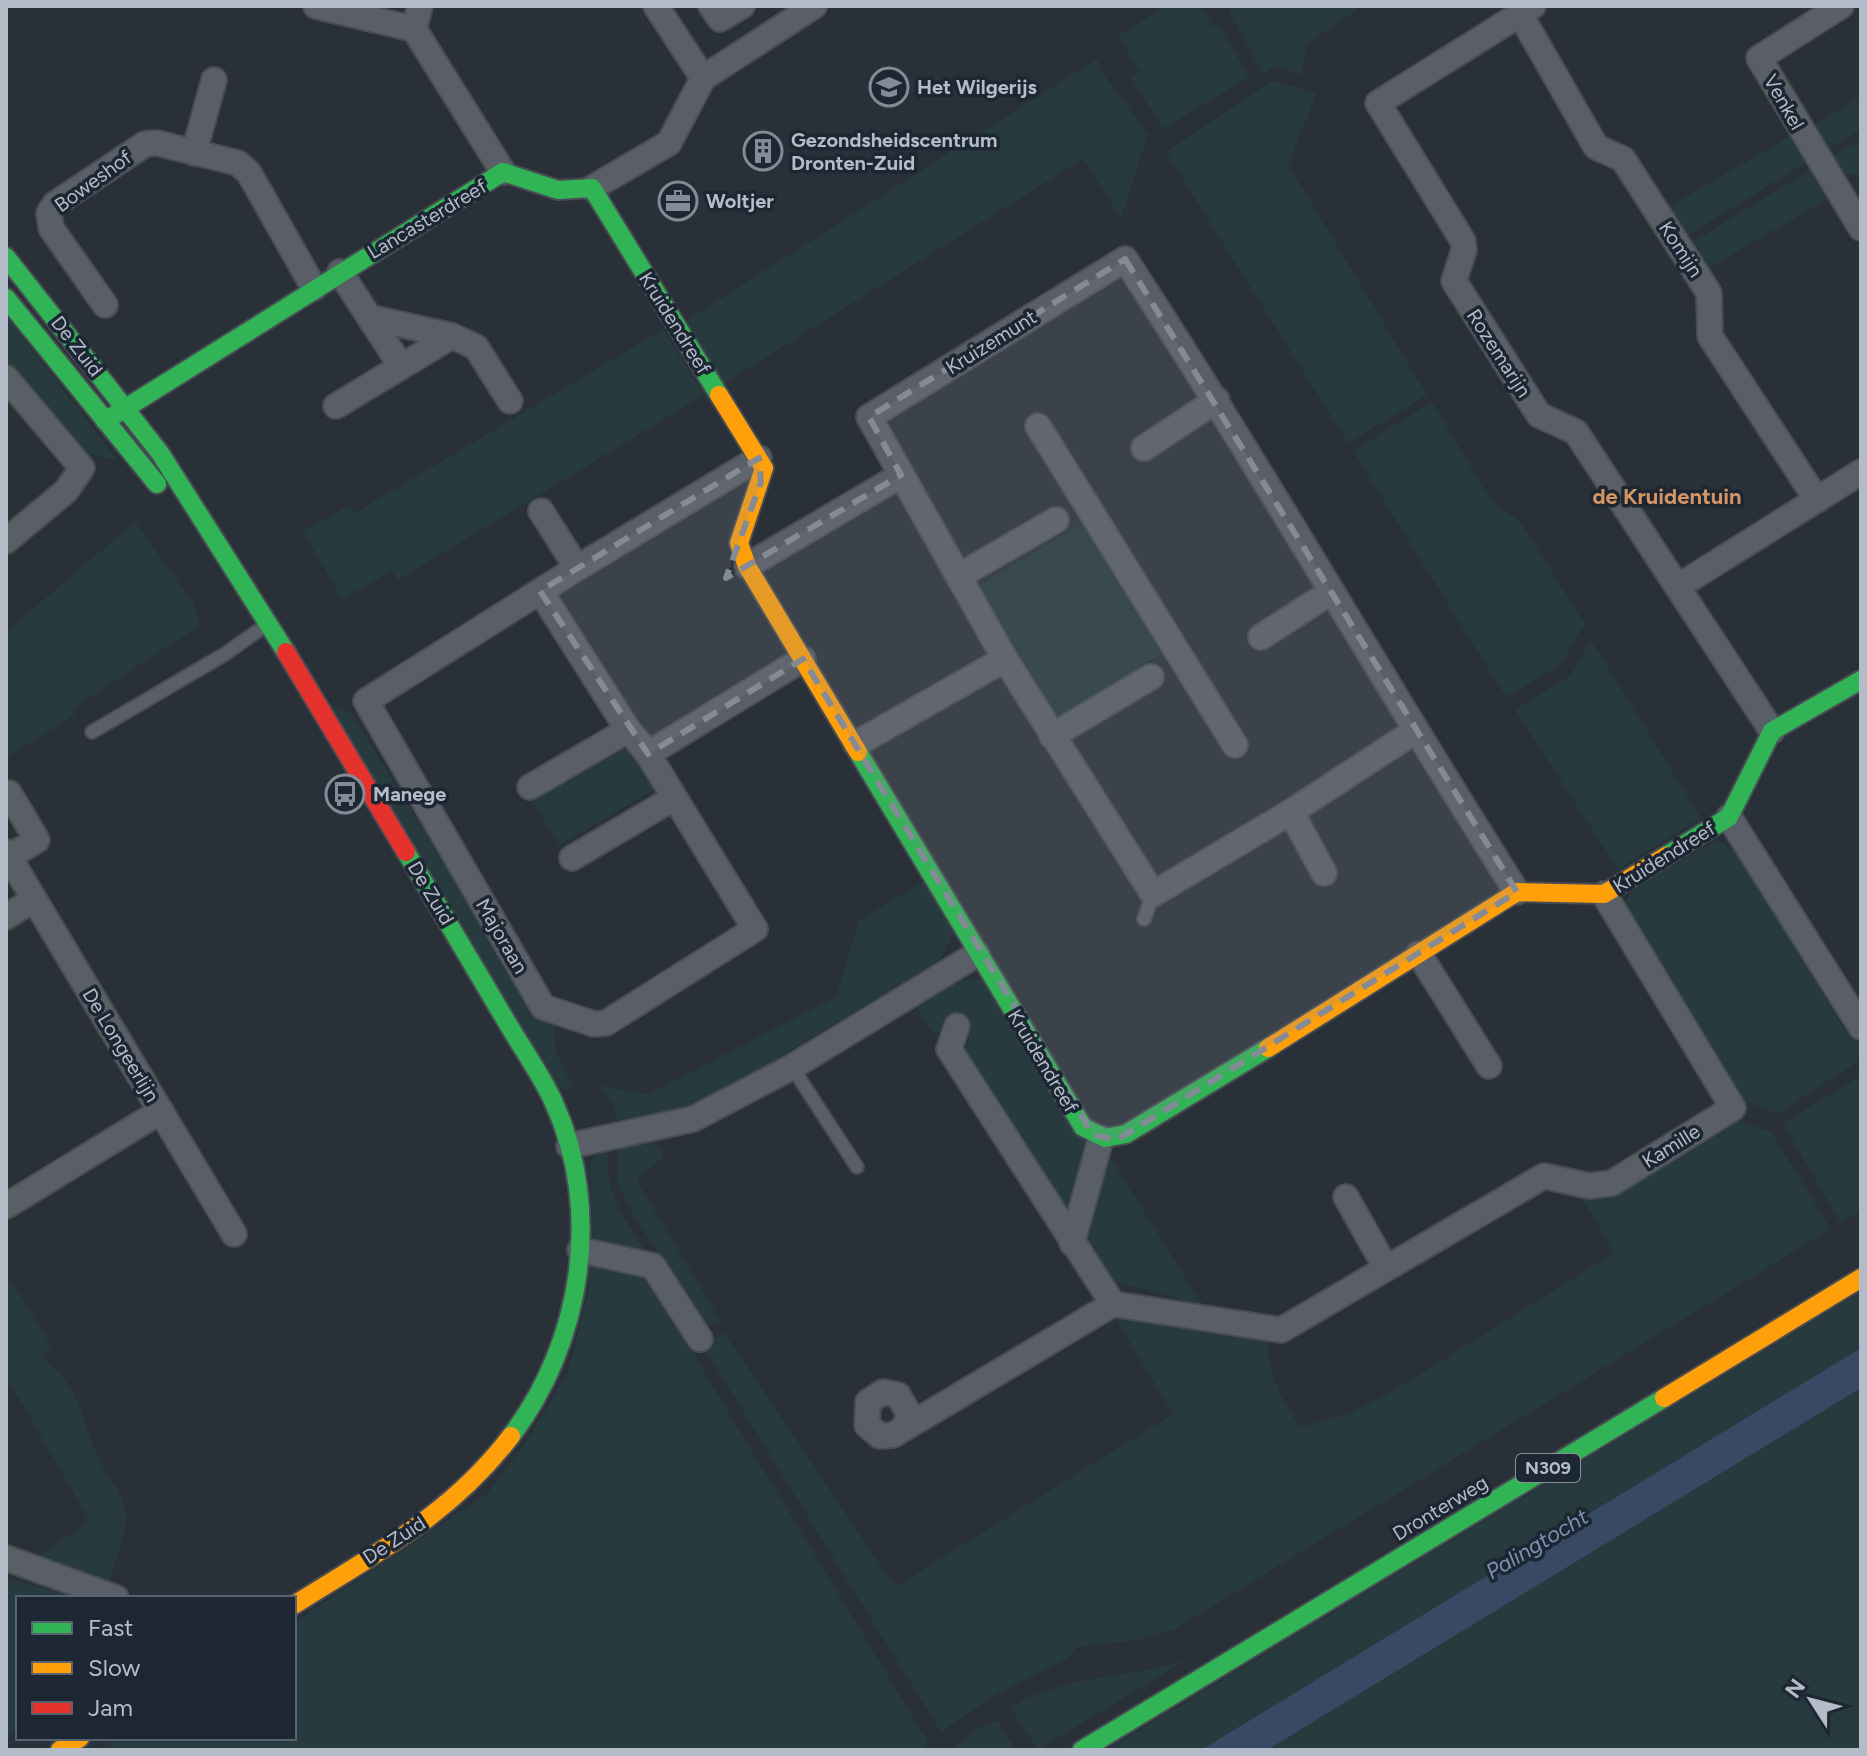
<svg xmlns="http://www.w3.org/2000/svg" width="1867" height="1756" viewBox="0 0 1867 1756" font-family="Figtree,sans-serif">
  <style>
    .green { fill: #273a3e }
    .water { fill: #384963 }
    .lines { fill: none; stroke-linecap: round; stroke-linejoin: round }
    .lane-casing { stroke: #484c53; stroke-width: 16 }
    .street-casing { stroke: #484c53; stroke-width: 28 }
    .fast-casing { stroke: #484c53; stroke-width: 22 }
    .slow-casing { stroke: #484c53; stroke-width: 22 }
    .jam-casing { stroke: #484c53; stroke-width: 22 }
    .lane { stroke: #5a5e66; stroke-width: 12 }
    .street { stroke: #5a5e66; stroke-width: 24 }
    .fast { stroke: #30b455; stroke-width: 18 }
    .slow { stroke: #ff9f0a; stroke-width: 18 }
    .jam { stroke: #e5322d; stroke-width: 18 }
    .marked { fill: #848b96; fill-opacity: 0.2; stroke: #848b96; stroke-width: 6; stroke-dasharray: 16 10; stroke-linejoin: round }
    .labels { text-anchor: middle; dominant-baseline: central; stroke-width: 7; stroke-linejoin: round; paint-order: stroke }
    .shield { fill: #1d2633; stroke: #878f9c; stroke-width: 2 }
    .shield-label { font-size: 18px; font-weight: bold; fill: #b4bcc9 }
    .poi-label { font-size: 20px; font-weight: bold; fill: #b4bcc9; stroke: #1d2633; text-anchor: start }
    .street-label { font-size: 20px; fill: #b4bcc9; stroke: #1d2633 }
    .neighbourhood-label { font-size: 22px; font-weight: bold; fill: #d59563; stroke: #1d2633 }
    .water-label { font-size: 22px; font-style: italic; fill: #7c92b1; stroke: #1d2633 }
  </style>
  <rect width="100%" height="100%" fill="#2a3038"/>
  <g class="green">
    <polygon points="1166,6 1200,6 1213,27 1218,24 1249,77 1163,129 1131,77 1140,71 1118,36"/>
    <polygon points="1227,6 1362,6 1307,44 1301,75 1275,66 1263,75"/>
    <polygon points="1097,59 1105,76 1148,134 1121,218 1083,159 723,384 684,322"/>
    <polygon points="1272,81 1317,93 1288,164 1427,395 1348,443 1166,152"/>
    <polygon points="1861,96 1861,129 1825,151 1811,127"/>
    <polygon points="1794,134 1810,160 1683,238 1665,209"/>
    <polygon points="1861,139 1861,176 1838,172 1830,158"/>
    <polygon points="1815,167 1833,196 1704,271 1688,245"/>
    <polygon points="6,316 118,461 79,452 6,370"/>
    <polygon points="663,329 704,395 398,580 392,571 342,599 303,531 350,505 355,513"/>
    <polygon points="1432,402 1494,505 1519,520 1585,624 1560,665 1506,697 1353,451"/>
    <polygon points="135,522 194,604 199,626 76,706 72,711 76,718 71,717 6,758 6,632"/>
    <polygon points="1082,524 1161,654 1060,719 977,587"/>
    <polygon points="1591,640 1701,818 1618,869 1515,710 1570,676"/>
    <polygon points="326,703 352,714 504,961 553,1022 556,1052 574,1090 554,1087"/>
    <polygon points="629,745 656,788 560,845 531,800"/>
    <polygon points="1718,840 1738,854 1846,1032 1859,1045 1860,1060 1777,1114 1736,1097 1620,909 1635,887"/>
    <polygon points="924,881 955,931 940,960 761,1068 687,1106 618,1124 614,1105 600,1086 649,1094 836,997 859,920"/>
    <polygon points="983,978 1087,1143 1068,1222 964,1059 969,1037 955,1018 934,1035 914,1003 948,982"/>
    <polygon points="1861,1075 1861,1211 1841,1223 1783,1124"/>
    <path d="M1725,1116L1771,1132L1831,1229L1175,1629L1138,1640L1077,1647L1066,1659L995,1695L941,1732L703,1346L724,1332L895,1587L1173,1414L1112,1312L1269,1337C1264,1371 1282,1399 1300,1427L1349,1414L1387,1395L1614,1253L1579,1193C1638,1194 1682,1153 1725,1116Z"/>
    <polygon points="655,1142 664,1157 636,1179 721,1322 702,1326 628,1205 618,1185 618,1149"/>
    <path d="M608,1147C605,1198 621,1211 647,1253L593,1241L590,1165L597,1151Z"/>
    <polygon points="1105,1149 1203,1306 1105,1278 1085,1247"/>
    <polygon points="588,1260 648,1272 712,1385 928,1742 924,1750 98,1750 117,1738 294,1738 294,1623 487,1494 528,1439 568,1373 589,1290"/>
    <path d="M6,1272L51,1346L41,1357C83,1387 80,1421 101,1464C108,1477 122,1493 125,1508C129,1531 115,1560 109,1581L32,1561L90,1521L6,1376Z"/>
    <polygon points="1861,1292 1861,1348 1201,1750 1107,1750"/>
    <polygon points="1861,1388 1861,1750 1267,1750"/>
    <polygon points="10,1580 82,1598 18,1598 18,1730 6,1739 6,1597"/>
    <path d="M1186,1660L1038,1750L1011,1708C1063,1674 1128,1679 1186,1660Z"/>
    <polygon points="998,1721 1016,1750 950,1750 982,1726"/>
  </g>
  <polygon class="water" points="1861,1348 1861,1388 1267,1750 1201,1750"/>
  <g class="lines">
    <g class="lane-casing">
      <g id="lane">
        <polyline points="92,732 225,654 266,625"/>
        <polyline points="1144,919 1153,894"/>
        <polyline points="792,1067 857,1167"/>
      </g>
    </g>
    <g class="street-casing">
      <g id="street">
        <polyline points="316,6 414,29 420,6"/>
        <polyline points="656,6 703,78"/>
        <polyline points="711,6 720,19 742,6"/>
        <polyline points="1533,6 1378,103 1463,241 1464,250 1454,281 1539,415 1576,432 1772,731"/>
        <polyline points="1841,6 1759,58 1861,228"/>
        <polyline points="1520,14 1596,147 1623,159 1709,293 1710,336 1817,500"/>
        <polyline points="414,29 503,172"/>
        <polyline points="194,153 214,80"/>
        <polyline points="592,188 669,143 703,78 814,6"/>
        <polyline points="340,272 401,366"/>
        <polyline points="105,305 51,228 49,213 55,204 145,144 157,143 238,163 249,173 314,288"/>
        <polyline points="372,318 452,336 476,347 510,401"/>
        <polyline points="6,378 82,468 66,491 6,541"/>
        <polyline points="336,406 452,336"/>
        <polyline points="1038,426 1235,745"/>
        <polyline points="1144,448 1217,400"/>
        <polyline points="747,566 901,475"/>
        <polyline points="577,568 759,458"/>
        <polyline points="959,576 1056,520"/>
        <polyline points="1679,586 1861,472"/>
        <polyline points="540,591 628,730 648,754 755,929 606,1023 594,1024 543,1007 366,701 577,568 541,511"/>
        <polyline points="1261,637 1331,592"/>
        <path d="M1415,731L1291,812L1153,894L1005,659L869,417L1125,259C1261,467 1384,683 1517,892"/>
        <polyline points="1052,736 1151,677"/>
        <polyline points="856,744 1005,659"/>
        <polyline points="648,754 803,659"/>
        <polyline points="530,787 628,730"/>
        <polyline points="6,795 9,793 37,840 9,857"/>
        <polyline points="1291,812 1324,873"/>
        <polyline points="1729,817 1861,1027"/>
        <polyline points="6,852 234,1234"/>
        <polyline points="572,858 674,798"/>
        <polyline points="6,917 34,899"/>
        <polyline points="1419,954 1489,1066"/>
        <polyline points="957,1026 949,1049 1113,1304 1281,1330 1544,1176 1589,1186 1612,1183 1733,1108 1604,894"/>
        <polyline points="569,1146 693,1119 792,1067 977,954"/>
        <polyline points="1346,1197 1386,1268"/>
        <polyline points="6,1206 161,1111"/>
        <polyline points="1072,1243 1101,1138"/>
        <polyline points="580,1250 653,1266 700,1339"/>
        <polyline points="904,1428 909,1414 898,1395 883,1392 868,1402 867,1425 880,1436 893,1435 1113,1304"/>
        <polyline points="6,1558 116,1598"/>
      </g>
    </g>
    <g class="fast-casing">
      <g id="fast">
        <polyline points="6,257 160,453 286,652"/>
        <polyline points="6,298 157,484"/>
        <polyline points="105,421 503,172 558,190 592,188 719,395"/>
        <polyline points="858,752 1083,1127 1105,1138 1126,1134 1268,1048"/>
        <path d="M406,852C439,908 472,964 505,1019C521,1047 541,1074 554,1103C603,1210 582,1343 511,1436"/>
        <polyline points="1666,856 1729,817 1772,731 1861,680"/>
        <polyline points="1082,1750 1664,1398"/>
      </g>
    </g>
    <g class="slow-casing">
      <g id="slow">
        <polyline points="719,395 764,468 739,543 747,566 858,752"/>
        <polyline points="1268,1048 1517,892 1604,894 1666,856"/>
        <polyline points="1664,1398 1861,1278"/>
        <path d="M294,1605C376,1553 451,1515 511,1436"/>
        <polyline points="60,1750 80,1738"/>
      </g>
    </g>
    <g class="jam-casing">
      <polyline id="jam" points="286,652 406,852"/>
    </g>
    <use href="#lane" class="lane"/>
    <use href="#street" class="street"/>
    <use href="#fast" class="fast"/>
    <use href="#slow" class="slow"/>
    <use href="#jam" class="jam"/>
  </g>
  <path class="marked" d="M1125,259L1517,892L1117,1140L1093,1135L803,659L648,754L540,591L759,458L761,482L726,578L901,475L869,417Z"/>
  <defs>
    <g id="school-ring" transform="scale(2)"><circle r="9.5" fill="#1d2633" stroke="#848b96" stroke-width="1.5"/><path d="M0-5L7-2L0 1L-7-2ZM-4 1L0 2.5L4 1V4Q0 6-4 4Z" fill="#848b96"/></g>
    <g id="building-ring" transform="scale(2)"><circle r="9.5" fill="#1d2633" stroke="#848b96" stroke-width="1.5"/><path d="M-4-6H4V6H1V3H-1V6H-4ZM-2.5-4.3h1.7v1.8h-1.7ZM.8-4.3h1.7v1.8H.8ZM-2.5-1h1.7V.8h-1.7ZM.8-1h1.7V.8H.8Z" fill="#848b96"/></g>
    <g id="office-ring" transform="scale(2)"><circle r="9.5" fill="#1d2633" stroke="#848b96" stroke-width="1.5"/><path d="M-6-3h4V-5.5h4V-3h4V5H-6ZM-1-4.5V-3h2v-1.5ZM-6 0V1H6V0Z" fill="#848b96"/></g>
    <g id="bus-ring" transform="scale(2)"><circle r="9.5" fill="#1d2633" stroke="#848b96" stroke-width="1.5"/><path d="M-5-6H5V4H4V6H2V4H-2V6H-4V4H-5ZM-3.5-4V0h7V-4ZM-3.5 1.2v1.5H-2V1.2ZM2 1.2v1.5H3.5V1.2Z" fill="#848b96"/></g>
  </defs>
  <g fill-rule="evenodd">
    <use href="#school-ring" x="889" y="87"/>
    <use href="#building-ring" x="763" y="151"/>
    <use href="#office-ring" x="678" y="201"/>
    <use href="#bus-ring" x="345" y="794"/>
  </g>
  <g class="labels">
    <rect class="shield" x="1516" y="1454" width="64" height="28" rx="6"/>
    <g class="shield-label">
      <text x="1548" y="1468">N309</text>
    </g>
    <g class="poi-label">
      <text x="917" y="87">Het Wilgerijs</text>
      <text x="791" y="140">Gezondsheidscentrum<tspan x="791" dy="23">Dronten-Zuid</tspan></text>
      <text x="706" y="201">Woltjer</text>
      <text x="373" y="794">Manege</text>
    </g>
    <g class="street-label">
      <text transform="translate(1784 102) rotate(60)">Venkel</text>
      <text transform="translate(93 181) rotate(-36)">Boweshof</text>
      <text transform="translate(427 219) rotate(-31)">Lancasterdreef</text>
      <text transform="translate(1681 249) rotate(57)">Komijn</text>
      <text transform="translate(675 323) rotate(58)">Kruidendreef</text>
      <text transform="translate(991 342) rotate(-32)">Kruizemunt</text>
      <text transform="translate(77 346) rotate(52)">De Zuid</text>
      <text transform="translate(1499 353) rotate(57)">Rozemarijn</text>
      <text transform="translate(1664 857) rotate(-32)">Kruidendreef</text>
      <text transform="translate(431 893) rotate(59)">De Zuid</text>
      <text transform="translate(502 936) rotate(60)">Majoraan</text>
      <text transform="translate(121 1045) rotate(59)">De Longeerlijn</text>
      <text transform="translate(1043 1061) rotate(59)">Kruidendreef</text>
      <text transform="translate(1671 1146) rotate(-32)">Kamille</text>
      <text transform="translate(1440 1508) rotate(-31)">Dronterweg</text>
      <text transform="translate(394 1540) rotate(-33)">De Zuid</text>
    </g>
    <g class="neighbourhood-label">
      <text x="1667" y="496">de Kruidentuin</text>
    </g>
    <g class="water-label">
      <text transform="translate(1537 1544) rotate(-31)">Palingtocht</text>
    </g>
  </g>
  <rect width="1867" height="1756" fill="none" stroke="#b4bcc9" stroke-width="16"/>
  <rect x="16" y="1596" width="280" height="144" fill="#1d2633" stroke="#59626f" stroke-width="2"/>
  <rect x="32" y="1622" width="40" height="12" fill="#30b455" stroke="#59626f" stroke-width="2"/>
  <text x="88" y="1636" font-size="24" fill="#b4bcc9">Fast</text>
  <rect x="32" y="1662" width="40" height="12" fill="#ff9f0a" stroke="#59626f" stroke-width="2"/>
  <text x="88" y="1676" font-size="24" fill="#b4bcc9">Slow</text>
  <rect x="32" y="1702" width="40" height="12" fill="#e5322d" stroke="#59626f" stroke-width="2"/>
  <text x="88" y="1716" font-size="24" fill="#b4bcc9">Jam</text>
  <g transform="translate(1811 1700) rotate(306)" stroke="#1d2633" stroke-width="6" paint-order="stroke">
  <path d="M0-6L14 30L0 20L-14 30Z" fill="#b4bcc9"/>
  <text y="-12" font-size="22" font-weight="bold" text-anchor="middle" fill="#b4bcc9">N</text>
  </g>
</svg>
